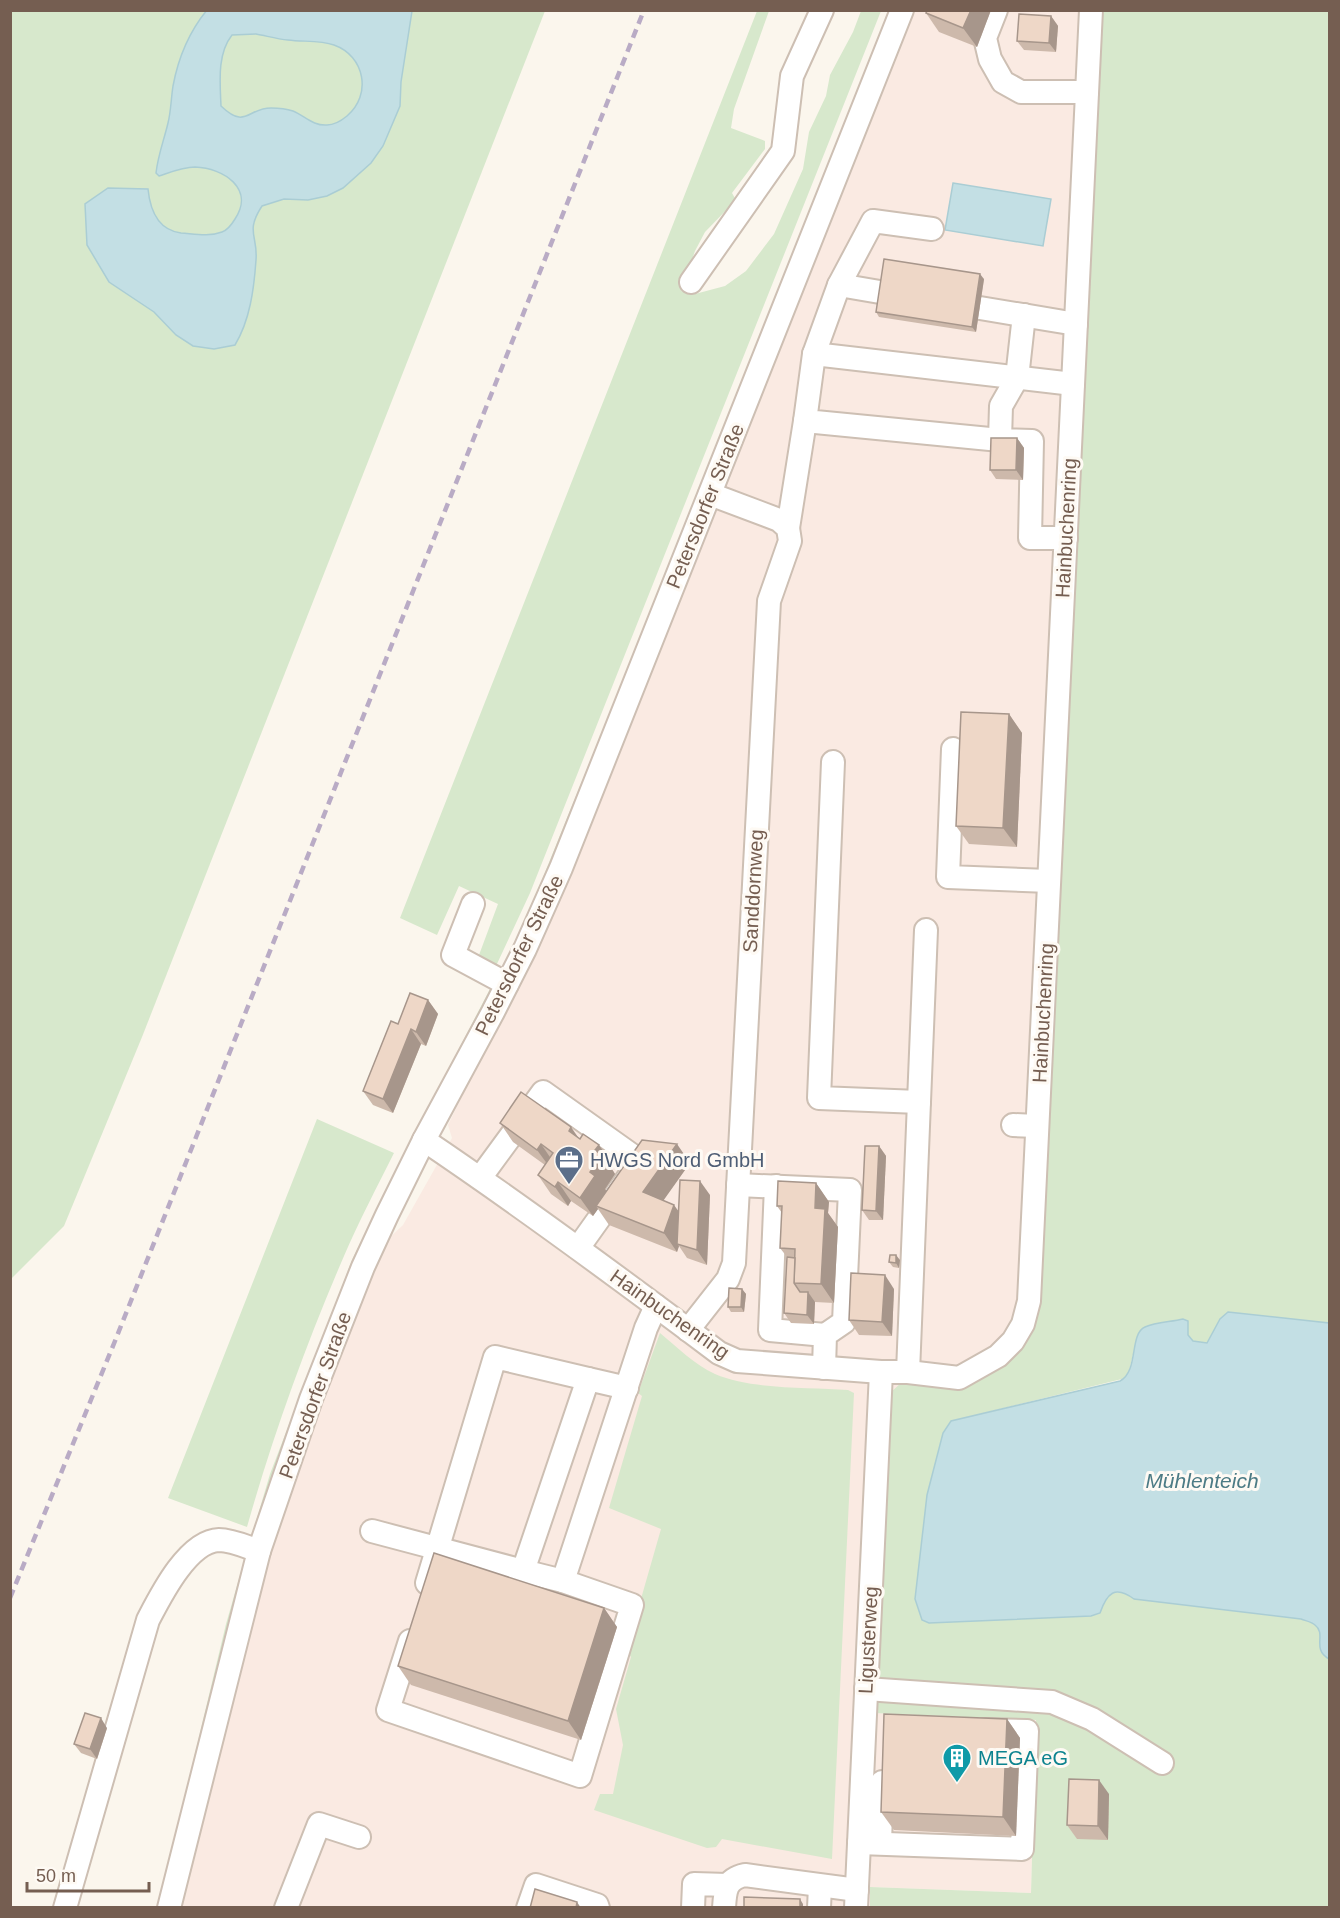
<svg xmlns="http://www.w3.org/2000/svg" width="1340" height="1918" viewBox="0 0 1340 1918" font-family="Helvetica,sans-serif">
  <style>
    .commercial { fill: #faeae2 }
    .green { fill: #d7e8cc }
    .water { fill: #c3dfe4; stroke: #aacdd4; stroke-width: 1.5; fill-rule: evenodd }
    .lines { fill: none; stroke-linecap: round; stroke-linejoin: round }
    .minor-casing { stroke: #cdbfb3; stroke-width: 26 }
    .minor { stroke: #fff; stroke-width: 22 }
    .rail { stroke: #b9abc5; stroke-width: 4.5; stroke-dasharray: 9 6; stroke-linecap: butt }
    .wall { fill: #cdb9ab }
    .shaded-wall { fill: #a7968b }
    .building { fill: #eed7c7; stroke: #a7968b; stroke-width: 1.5 }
    .labels { text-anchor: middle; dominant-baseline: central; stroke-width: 6; stroke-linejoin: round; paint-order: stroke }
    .street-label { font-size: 20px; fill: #755e51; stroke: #fefaf4 }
    .service-label { font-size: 20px; fill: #4e5e75; stroke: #fefaf4; text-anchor: start }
    .culture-label { font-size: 20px; fill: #0d838f; stroke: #fefaf4; text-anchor: start }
    .water-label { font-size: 21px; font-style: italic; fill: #4c7b85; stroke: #fefaf4 }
  </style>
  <rect width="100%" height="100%" fill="#fbf6ed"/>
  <polygon class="commercial" points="913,11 1099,11 1038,1309 874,1713 1036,1720 1031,1893 871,1887 870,1908 182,1908 269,1554 295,1474 351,1327 386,1241 403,1225 452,1138 448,1125 561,891"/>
  <g class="green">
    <polygon points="11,11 545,11 142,1037 64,1226 11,1279"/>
    <polygon points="757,11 769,11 734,109 731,128 765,141 765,149 732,193 736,200 705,232 695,251 681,291 695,294 725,286 746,271 774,234 803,169 809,132 826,96 830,75 853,32 861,11 881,11 530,893 496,966 489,965 479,955 498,904 459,886 437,935 400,918"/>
    <polygon points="891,11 633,665 509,964 503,968 535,897 642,633"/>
    <path d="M1099,11H1329V1323L1228,1312L1220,1319L1207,1343L1193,1341L1188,1335V1322L1183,1319C1171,1322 1157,1322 1146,1327C1134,1332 1133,1366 1126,1378L951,1421L1099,1613C1105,1596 1107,1592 1125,1592L1301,1619C1306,1621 1312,1622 1315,1625C1327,1634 1311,1649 1330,1659L1329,1907L870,1908V1887L1031,1893L1036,1720L873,1713L889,1394L902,1382L1016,1352Z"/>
    <polygon points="491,987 493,994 255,1537 251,1538 270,1474 352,1260 402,1158"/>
    <path d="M317,1119L394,1153C377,1187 359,1221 344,1256C306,1344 273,1435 247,1527L168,1498Z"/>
    <path d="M660,1333C677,1347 695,1365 715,1374C752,1390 809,1387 848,1390L854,1393L832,1859L722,1839L716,1847L707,1848L594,1810L600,1794H613L623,1745L616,1709L631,1657L626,1651L661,1529L609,1508L642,1396L638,1393Z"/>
    <polygon points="247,1551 250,1554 162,1907 158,1908 226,1624"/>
  </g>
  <g class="water">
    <path d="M207,10L412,11L401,82L400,106L383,146L371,163L343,188L327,196L308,200L284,199L262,206C245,232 258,235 256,260C254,289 250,320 235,345L214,349L193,346L176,335L154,312L109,282L87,245L85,204L108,188L148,189C150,209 158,230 181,233C195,234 209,237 222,232C228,230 232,224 235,219C255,189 224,168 195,167C183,167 171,172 159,176L156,173C158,155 164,140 168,123C171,111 171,99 173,86C178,59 189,32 207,10ZM256,34C267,36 277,39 288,40C303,42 320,40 334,45C365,56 372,95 347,116C341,121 335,125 327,125C313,126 305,116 293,111C287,109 277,108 271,108C247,108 246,130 221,106C220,82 217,54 232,35Z"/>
    <polygon points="953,183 1051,199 1043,246 945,230"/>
    <path d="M1228,1312L1329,1323V1659C1311,1649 1327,1634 1315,1625C1312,1622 1306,1621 1301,1619L1134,1599C1115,1585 1107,1593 1100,1613L1091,1616L929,1623L922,1620L915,1599L927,1495L943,1433L951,1421L1120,1381C1139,1371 1129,1334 1145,1327C1156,1322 1171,1322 1183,1319L1188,1321V1335L1193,1341L1207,1343L1220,1319Z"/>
  </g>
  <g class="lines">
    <g class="minor-casing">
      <g id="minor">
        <polyline points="996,10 985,38 990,59 1003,82 1021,92 1087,92"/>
        <polyline points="932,229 873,221 839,285 814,354 1073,384"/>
        <polyline points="691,282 783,151 792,76 822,10"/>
        <polyline points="839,285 909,297"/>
        <polyline points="950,303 1076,324"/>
        <polyline points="1024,315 1017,378 1001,406 1000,440 1032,441 1030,538 1066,538"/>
        <polyline points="814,354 805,421 1000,440"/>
        <polyline points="788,528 805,421"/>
        <polyline points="953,749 948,877 1049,881"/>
        <polyline points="833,762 819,1098 919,1102"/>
        <polyline points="473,904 453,955 507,984"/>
        <polyline points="1013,1125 1037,1126"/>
        <path d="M424,1140C525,1208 622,1280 719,1353L737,1361L881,1372H908L959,1378L998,1356L1013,1341L1023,1324L1029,1301L1091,10"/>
        <polyline points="480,1178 543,1092 640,1161 578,1248"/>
        <polyline points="738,1185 850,1190 844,1322 825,1335 824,1368"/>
        <polyline points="776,1186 770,1330 825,1335"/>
        <polyline points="688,1330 728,1279 734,1263 769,601 790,541 788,528 779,520 710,494"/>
        <polyline points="908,1372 926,930"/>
        <polyline points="372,1531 523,1571"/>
        <polyline points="563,1581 523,1571 588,1379 627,1388"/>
        <polyline points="427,1583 495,1357 588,1379"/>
        <polyline points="410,1641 388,1710 580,1776 632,1605 563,1581 646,1328 656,1306"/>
        <polyline points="866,1689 1052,1702 1092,1719 1162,1763"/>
        <polyline points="859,1843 1022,1849 1027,1731 985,1730"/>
        <polyline points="880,1843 882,1782"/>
        <path d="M65,1908L148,1620C161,1595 188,1541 219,1540C232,1540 247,1547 259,1551"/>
        <polyline points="169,1908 259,1551 311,1399 363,1267 387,1215 424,1140 493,1012 525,949 561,868 902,10"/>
        <polyline points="286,1908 319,1824 359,1837"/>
        <polyline points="528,1908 536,1885 597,1905 598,1908"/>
        <polyline points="693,1908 694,1884 728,1885"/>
        <path d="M724,1908C725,1890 726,1879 745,1875L857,1890"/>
        <polyline points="819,1908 820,1886"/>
        <polyline points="856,1908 881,1372"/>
      </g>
    </g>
    <use href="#minor" class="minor"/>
    <polyline class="rail" points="10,1598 115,1341 644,10"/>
  </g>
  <g class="wall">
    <polygon points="927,10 991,10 977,47 939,32 926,13"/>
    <polygon points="1051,16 1058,26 1056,52 1024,50 1017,41"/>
    <polygon points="984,279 976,332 879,317 876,312"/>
    <polygon points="1017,438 1024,448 1023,480 996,479 990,470"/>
    <polygon points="1009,714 1022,733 1017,847 969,844 956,826"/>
    <polygon points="428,1000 438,1014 426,1046 421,1044 393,1113 373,1105 363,1091 398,1024"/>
    <polygon points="500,1123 578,1138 612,1164 610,1166 615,1174 605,1189 606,1191 690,1163 663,1200 678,1211 710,1195 707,1265 687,1258 679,1246 677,1252 609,1225 598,1209 593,1216 571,1201 568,1206 551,1194 538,1175 545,1165 513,1142"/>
    <polygon points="879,1146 886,1156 883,1220 869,1220 862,1210"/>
    <polygon points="816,1183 829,1202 828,1213 838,1227 834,1303 815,1302 814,1324 791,1323 784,1313 787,1257 780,1248 782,1213 777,1206"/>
    <polygon points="900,1260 899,1268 893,1267 889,1262"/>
    <polygon points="742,1289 746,1294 744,1312 731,1312 728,1307"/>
    <polygon points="894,1289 892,1336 859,1335 849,1320"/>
    <polygon points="604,1608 617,1627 581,1740 411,1685 398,1666"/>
    <polygon points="1007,1719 1020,1738 1016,1836 894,1830 881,1812"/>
    <polygon points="107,1728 97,1759 81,1753 74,1744"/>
    <polygon points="1109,1794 1108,1840 1077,1839 1067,1825"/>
  </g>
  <g class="shaded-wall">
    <polygon points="971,10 991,10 977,47 963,28"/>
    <polygon points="1051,16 1058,26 1056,52 1049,43"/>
    <polygon points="980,274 984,279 976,332 972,327"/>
    <polygon points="1017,438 1024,448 1023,480 1016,470"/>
    <polygon points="1009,714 1022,733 1017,847 1003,828"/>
    <polygon points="428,1000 438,1014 426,1046 416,1032"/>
    <polygon points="411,1029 421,1044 393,1113 383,1099"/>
    <polygon points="571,1127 584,1146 569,1131"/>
    <polygon points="541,1144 554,1163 551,1169 537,1150"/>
    <polygon points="677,1144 690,1163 656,1211 643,1192"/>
    <polygon points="599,1145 612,1164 610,1166 615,1174 605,1189 608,1194 596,1206 598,1209 593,1216 580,1198 590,1172 595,1150"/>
    <polygon points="879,1146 886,1156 883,1220 876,1211"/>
    <polygon points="700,1181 710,1195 707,1265 697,1250"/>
    <polygon points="558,1182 571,1201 568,1206 555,1187"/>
    <polygon points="816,1183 829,1202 828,1213 838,1227 834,1303 821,1284 815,1208"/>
    <polygon points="674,1205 687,1223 677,1244 679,1246 677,1252 664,1233"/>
    <polygon points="896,1255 900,1260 899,1268 896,1263"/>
    <polygon points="885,1275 894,1289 892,1336 882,1322"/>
    <polygon points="742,1289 746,1294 744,1312 741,1307"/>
    <polygon points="808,1292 815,1302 814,1324 807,1315"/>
    <polygon points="604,1608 617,1627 581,1740 568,1721"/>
    <polygon points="101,1718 107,1728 97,1759 90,1749"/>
    <polygon points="1007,1719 1020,1738 1016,1836 1003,1817"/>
    <polygon points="1099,1780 1109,1794 1108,1840 1098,1826"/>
    <polygon points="800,1899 803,1904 803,1908 800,1908"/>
    <polygon points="577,1902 581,1908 576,1908"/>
  </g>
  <g class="building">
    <polygon points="927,10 971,10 963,28 926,13"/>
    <polygon points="1019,14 1051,16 1049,43 1017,41"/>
    <polygon points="884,259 980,274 972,327 876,312"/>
    <polygon points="991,438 1017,438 1016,470 990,470"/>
    <polygon points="961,712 1009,714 1003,828 956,826"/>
    <polygon points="410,993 428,1000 416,1032 411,1029 383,1099 363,1091 391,1021 398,1024"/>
    <polygon points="521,1092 571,1127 569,1131 580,1139 583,1134 599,1145 595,1150 602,1155 590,1172 595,1176 580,1198 558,1182 555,1187 538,1175 553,1153 541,1144 537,1150 500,1123"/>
    <polygon points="642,1140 677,1144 643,1192 674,1205 664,1233 596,1206"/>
    <polygon points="865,1146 879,1146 876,1211 862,1210"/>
    <polygon points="680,1180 700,1181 697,1250 677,1244"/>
    <polygon points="778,1181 816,1183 815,1208 825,1209 821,1284 794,1283 795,1249 780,1248 782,1206 777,1206"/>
    <polygon points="890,1255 896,1255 896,1263 889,1262"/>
    <polygon points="787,1257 795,1258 794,1283 800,1292 808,1292 807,1315 784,1313"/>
    <polygon points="851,1273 885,1275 882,1322 849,1320"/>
    <polygon points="729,1288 742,1289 741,1307 728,1307"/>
    <polygon points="434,1553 604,1608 568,1721 398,1666"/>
    <polygon points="85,1713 101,1718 90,1749 74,1744"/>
    <polygon points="884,1714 1007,1719 1003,1817 881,1812"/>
    <polygon points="1069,1779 1099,1780 1098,1826 1067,1825"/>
    <polygon points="535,1889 577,1902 576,1908 530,1908"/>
    <polygon points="744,1897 800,1899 800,1908 744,1908"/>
  </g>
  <defs>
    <g id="office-pin" transform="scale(1.5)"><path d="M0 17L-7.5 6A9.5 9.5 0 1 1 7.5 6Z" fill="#5c6f8a" stroke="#fefaf4"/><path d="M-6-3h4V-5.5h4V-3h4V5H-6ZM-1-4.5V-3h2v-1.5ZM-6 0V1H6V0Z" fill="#fff"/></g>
    <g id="building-pin" transform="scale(1.5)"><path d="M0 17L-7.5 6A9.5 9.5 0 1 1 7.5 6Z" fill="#0f9aa8" stroke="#fefaf4"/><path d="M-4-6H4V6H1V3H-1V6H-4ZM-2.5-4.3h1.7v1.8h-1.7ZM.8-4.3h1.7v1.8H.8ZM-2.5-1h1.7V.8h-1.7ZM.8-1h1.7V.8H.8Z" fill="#fff"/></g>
  </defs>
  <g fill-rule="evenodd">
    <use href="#office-pin" x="569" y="1160"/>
    <use href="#building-pin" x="957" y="1758"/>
  </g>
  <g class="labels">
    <g class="street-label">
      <text transform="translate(705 506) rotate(-68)">Petersdorfer Straße</text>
      <text transform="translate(1066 528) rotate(-87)">Hainbuchenring</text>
      <text transform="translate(753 891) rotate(-87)">Sanddornweg</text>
      <text transform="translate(519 955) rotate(-64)">Petersdorfer Straße</text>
      <text transform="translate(1043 1013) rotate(-87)">Hainbuchenring</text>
      <text transform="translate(670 1314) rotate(35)">Hainbuchenring</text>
      <text transform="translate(315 1395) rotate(-70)">Petersdorfer Straße</text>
      <text transform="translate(868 1640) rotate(-87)">Ligusterweg</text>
    </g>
    <g class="service-label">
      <text x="590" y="1160">HWGS Nord GmbH</text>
    </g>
    <g class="culture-label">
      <text x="978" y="1758">MEGA eG</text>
    </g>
    <g class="water-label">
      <text x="1202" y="1480">Mühlenteich</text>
    </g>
  </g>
  <rect width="1340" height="1918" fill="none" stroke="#755e51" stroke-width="24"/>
  <path d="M27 1882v9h122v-9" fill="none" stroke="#755e51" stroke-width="3"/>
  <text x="36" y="1882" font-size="18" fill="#755e51" stroke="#fefaf4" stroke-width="4.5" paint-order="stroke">50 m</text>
</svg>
